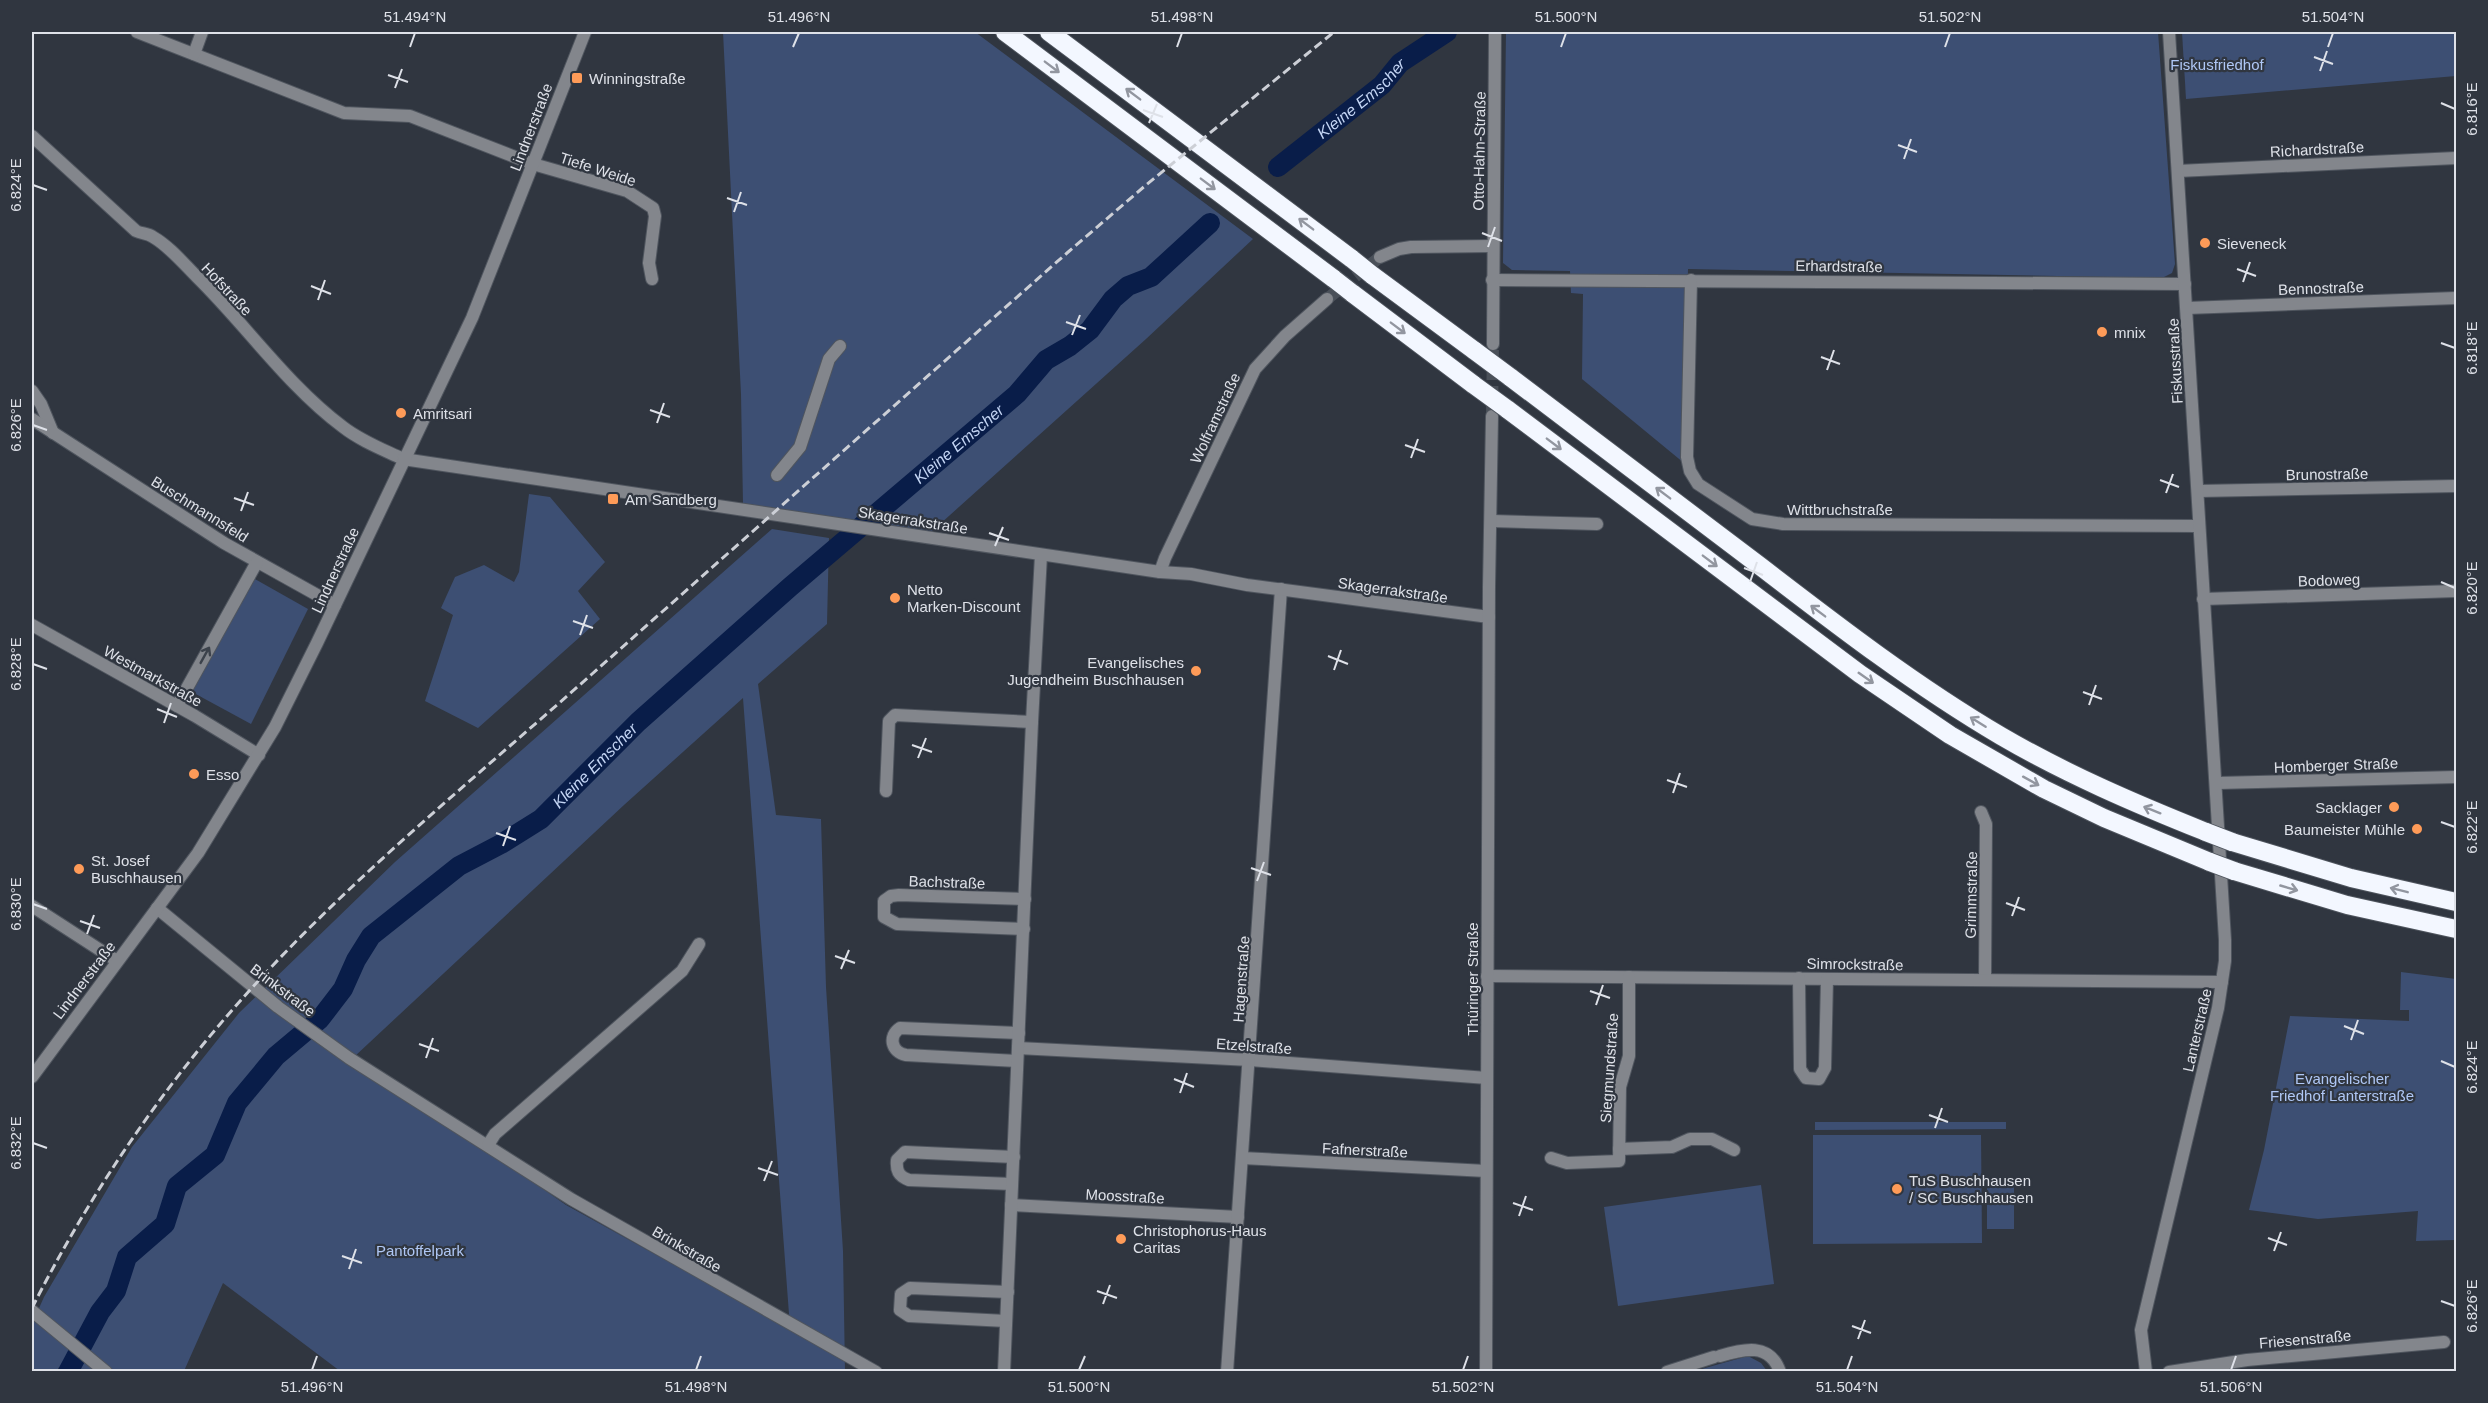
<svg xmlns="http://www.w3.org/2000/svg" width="2488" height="1403" viewBox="0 0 2488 1403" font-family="Arial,sans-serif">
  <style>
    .green { fill: #3d4f73; fill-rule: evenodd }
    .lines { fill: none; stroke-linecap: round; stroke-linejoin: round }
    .river { stroke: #091d49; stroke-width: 20 }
    .minor-tunnel { stroke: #4a5059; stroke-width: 12; stroke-dasharray: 12 6; stroke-linecap: butt }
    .tertiary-tunnel { stroke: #4a5059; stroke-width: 12; stroke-dasharray: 12 6; stroke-linecap: butt }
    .minor-casing { stroke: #4f555e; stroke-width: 14 }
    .tertiary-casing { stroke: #4f555e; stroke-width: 14 }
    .motorway-casing { stroke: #4f555e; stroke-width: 20 }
    .minor { stroke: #83868c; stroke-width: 12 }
    .tertiary { stroke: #83868c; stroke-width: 12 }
    .motorway { stroke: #f3f7ff; stroke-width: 18 }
    .rail { stroke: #cccfd6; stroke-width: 3; stroke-dasharray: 9 4.5; stroke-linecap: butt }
    .motorway-bridge-casing { stroke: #4f555e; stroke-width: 20; stroke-linecap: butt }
    .motorway-bridge { stroke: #f3f7ff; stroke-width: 18 }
    .oneway { stroke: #9296a0 }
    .oneway2 { stroke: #3c424b }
    .ticks { fill: none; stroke: #dee1e8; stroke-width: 2 }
    .poi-dot { fill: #fe9b58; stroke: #303640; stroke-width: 2 }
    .labels { text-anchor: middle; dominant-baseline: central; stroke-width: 4.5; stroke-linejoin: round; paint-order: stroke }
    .park-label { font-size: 15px; fill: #afc7f5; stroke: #303640 }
    .poi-label { font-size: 15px; fill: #dee1e8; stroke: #303640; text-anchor: start }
    .street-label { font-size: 15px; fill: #dee1e8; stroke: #303640 }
    .water-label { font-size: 16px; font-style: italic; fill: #c4d5f4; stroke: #303640 }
    .neatline { fill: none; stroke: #dee1e8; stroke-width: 2 }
    .ticks-label { font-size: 15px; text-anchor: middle; fill: #dee1e8 }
  </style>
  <rect width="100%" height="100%" fill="#303640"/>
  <g class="green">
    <polygon points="723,32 975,32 1253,239 1146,339 930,533 743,504 741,394"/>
    <polygon points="1506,32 2158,32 2175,264 2172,273 2162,278 1688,269 1684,463 1582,379 1583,294 1571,293 1570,271 1512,270 1503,263"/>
    <polygon points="2182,32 2456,32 2456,76 2186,99"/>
    <polygon points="529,494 550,497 605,562 578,591 600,619 478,728 425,701 453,615 441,608 455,577 484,565 514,582 519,572"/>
    <path d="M772,529L829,538L827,624L758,684L776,815L821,819L826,987L843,1251L845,1371H340L223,1283L184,1371H110L96,1361L92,1371H61L59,1367L57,1371H32V1324L44,1297L132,1147L239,1013L395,862ZM743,698L789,1314L792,1330L566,1205L354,1057L624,805Z"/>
    <polygon points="253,578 308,609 251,724 192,692"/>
    <polygon points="2401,972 2456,979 2455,1240 2416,1241 2418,1211 2318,1219 2249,1210 2264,1150 2290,1016 2409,1021 2409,1010 2400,1010"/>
    <polygon points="1815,1122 2006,1122 2006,1129 1815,1130"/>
    <polygon points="1813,1135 1981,1135 1982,1243 1813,1244"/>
    <polygon points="1761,1185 1774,1284 1618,1306 1604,1207"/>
    <rect x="1987" y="1186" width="27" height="43"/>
    <polygon points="1748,1356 1761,1363 1767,1371 1691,1372"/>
  </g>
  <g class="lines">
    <g class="river">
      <path id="s1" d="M1278,167L1382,85L1400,63L1447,32"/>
      <path id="s2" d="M68,1372L100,1312L116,1291L127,1257L165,1224L177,1186L215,1155L237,1103L276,1056L320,1019L343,989L356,960L371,936L459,866L501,844L541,819L638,722L790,587L1017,394L1046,360L1070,346L1090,330L1113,299L1128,286L1151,277L1210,223"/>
    </g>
    <polyline class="minor-tunnel" points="1327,299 1380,257"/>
    <polyline class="tertiary-tunnel" points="1492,416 1493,344"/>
    <g class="minor-casing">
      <g id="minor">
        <polyline points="137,32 344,113 410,116 533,164 627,191 653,208 655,216 649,263 652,279"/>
        <polyline points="194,54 202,32"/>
        <path d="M32,136L136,231C142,234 148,233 153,237C169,246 184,264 197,277C246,325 287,385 343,427C361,441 382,449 403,459"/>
        <polyline points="2178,171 2456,158"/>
        <polyline points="1380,257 1399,249 1411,247 1493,246"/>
        <polyline points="1492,280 2185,284"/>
        <polyline points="1691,280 1687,457 1690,471 1698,484 1752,519 1783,524 2199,526"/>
        <polyline points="2187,308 2456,298"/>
        <polyline points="32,391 41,404 53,433"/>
        <polyline points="32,419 224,543 335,605"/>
        <polyline points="777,475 800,447 829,359 840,346"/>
        <polyline points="2198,491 2456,486"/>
        <polyline points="1492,521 1597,524"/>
        <polyline points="1160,572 1165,558 1255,369 1285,336 1327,299"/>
        <polyline points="2203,599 2456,591"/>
        <polyline points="177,706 257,562"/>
        <polyline points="2217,783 2456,777"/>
        <polyline points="886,791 889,721 895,715 1032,722"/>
        <polyline points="1981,812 1986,824 1985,980"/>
        <polyline points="32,906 117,961"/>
        <polyline points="157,908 278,1007 349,1058 571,1199 876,1372"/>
        <polyline points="1024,929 897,924 884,917 884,901 891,896 899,895 1025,899"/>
        <polyline points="1487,976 2222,982"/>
        <polyline points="1799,978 1800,1069 1806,1078 1819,1079 1825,1068 1827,979"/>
        <polyline points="1018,1048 1250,1060 1487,1078"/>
        <path d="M1017,1061L906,1055C891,1052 888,1036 900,1028L1019,1033"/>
        <polyline points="488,1145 495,1134 682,971 699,944"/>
        <polyline points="1619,1149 1672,1147 1690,1139 1712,1139 1734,1150"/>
        <polyline points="1242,1158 1486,1171"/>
        <polyline points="1551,1158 1567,1163 1619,1161 1620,1087 1629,1056 1629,977"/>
        <path d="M1012,1184L909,1180C898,1176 896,1170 897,1160L905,1152L1014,1157"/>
        <polyline points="1011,1205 1238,1217"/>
        <polyline points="32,1311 106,1372"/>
        <polyline points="1006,1321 909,1316 900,1310 901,1294 910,1288 1008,1292"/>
        <path d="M1720,1356C1743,1349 1770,1342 1780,1372"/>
        <polyline points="1004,1372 1032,722 1041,555"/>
        <polyline points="1227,1372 1281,589"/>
        <polyline points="1667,1372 1714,1357"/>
        <polyline points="2146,1372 2141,1330 2218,1008 2225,961 2225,940 2169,32"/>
        <polyline points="2169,1372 2247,1360 2444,1342"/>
      </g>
    </g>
    <g class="tertiary-casing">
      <g id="tertiary">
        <polyline points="1493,344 1495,32"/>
        <polyline points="403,459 1160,572 1191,574 1247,585 1489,617"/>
        <polyline points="32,625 195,716 259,755"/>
        <polyline points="32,1077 198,853 275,727 317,643 472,318 585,32"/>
        <polyline points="1486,1372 1489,587 1492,416"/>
      </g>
    </g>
    <g class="motorway-casing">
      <g id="motorway">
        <polyline points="1005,32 1334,279"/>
        <polyline points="1049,32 1352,259"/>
        <polyline points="1372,275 1475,351"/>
        <polyline points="1352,293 1474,385"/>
        <path d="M1510,377C1593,440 1677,503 1760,566C1838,626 1916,686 2001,736C2066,774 2136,804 2206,832"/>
        <polyline points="1507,409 1860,674 1950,735 2044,789 2104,818 2210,862"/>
        <polyline points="2232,842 2351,878 2456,902"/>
        <polyline points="2234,871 2347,905 2456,929"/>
      </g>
    </g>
    <use href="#minor" class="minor"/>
    <use href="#tertiary" class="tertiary"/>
    <use href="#motorway" class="motorway"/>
    <path class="rail" d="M32,1308C88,1197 159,1092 241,1000C346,882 474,779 592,674C750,534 908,393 1067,253L1146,185L1334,32"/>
    <g class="motorway-bridge-casing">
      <g id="motorway-bridge">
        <polyline points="1352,259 1372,275"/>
        <polyline points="1334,279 1352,293"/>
        <polyline points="1475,351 1510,377"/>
        <polyline points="1474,385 1507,409"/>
        <polyline points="2206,832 2232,842"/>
        <polyline points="2210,862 2234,871"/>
      </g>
    </g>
    <use href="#motorway-bridge" class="motorway-bridge"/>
  </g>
  <defs><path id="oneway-shaft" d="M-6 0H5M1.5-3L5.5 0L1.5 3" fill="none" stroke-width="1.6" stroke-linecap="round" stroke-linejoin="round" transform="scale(1.5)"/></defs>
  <g class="oneway">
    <use href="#oneway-shaft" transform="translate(1052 67) rotate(37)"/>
    <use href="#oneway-shaft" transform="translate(1133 94) rotate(-143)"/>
    <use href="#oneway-shaft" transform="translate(1208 184) rotate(37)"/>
    <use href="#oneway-shaft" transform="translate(1306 224) rotate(-143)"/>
    <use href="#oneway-shaft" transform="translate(1398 328) rotate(37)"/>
    <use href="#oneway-shaft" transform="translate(1554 444) rotate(37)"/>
    <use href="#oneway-shaft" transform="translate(1663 493) rotate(-143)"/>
    <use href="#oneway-shaft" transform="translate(1710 561) rotate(37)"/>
    <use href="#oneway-shaft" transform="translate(1818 611) rotate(-143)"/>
    <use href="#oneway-shaft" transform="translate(1866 678) rotate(35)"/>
    <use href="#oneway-shaft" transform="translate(1978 722) rotate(-148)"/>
    <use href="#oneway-shaft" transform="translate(2031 781) rotate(29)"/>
    <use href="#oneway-shaft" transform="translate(2152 810) rotate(-158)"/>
    <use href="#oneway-shaft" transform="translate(2289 888) rotate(16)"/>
    <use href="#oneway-shaft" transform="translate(2399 890) rotate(-166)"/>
  </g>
  <use class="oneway2" href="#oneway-shaft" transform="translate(205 655) rotate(-61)"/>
  <path class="ticks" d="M410,47L415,33M793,47L799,33M1177,47L1182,33M1561,47L1566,33M1945,47L1950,33M2328,47L2333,33M2314,57L2333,64M2320,71L2327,51M388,75L408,82M395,88L402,69M2441,103L2455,109M1143,110L1163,117M1149,123L1157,104M1898,145L1917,152M1904,159L1911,139M33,185L47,190M727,198L747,205M734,212L741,192M1482,233L1502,241M1488,247L1495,227M2237,269L2256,276M2243,282L2250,262M311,286L331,294M318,300L325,280M1066,322L1086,329M1072,335L1080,315M2441,343L2455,348M1821,357L1840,364M1827,370L1834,350M650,410L670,417M657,423L664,403M33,425L47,430M1405,445L1425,452M1411,458L1418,439M2160,480L2179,487M2166,493L2173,474M234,498L254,505M241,511L248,492M989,533L1009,540M995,546L1003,527M1744,568L1763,575M1750,582L1757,562M2441,582L2455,588M573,621L593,628M580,635L587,615M1328,656L1348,664M33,664L47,669M1334,670L1341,650M2083,692L2102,699M2089,705L2096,685M157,709L177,717M164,723L171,703M912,745L932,752M918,758L926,738M1667,780L1687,787M1673,793L1680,773M2441,822L2455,827M496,833L516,840M503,846L510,826M1251,868L1271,875M1257,881L1264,862M2006,903L2025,910M33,904L47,909M2012,916L2019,897M80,921L100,928M87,934L94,915M835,956L855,963M841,969L849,950M1590,991L1610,998M1596,1005L1603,985M2344,1026L2364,1034M2351,1040L2358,1020M419,1044L439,1051M426,1058L433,1038M2441,1061L2455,1067M1174,1079L1194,1087M1180,1093L1187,1073M1929,1115L1948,1122M1935,1128L1942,1108M33,1143L47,1148M758,1168L778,1175M764,1181L772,1161M1513,1203L1533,1210M1519,1216L1526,1196M2268,1238L2287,1245M2274,1251L2281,1232M342,1256L362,1263M349,1269L356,1249M1097,1291L1117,1298M2441,1301L2455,1306M1103,1304L1110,1285M1852,1326L1871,1333M1858,1339L1865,1320M312,1370L317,1356M696,1370L701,1356M1079,1370L1085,1356M1463,1370L1468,1356M1847,1370L1852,1356M2231,1370L2236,1356"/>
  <g class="poi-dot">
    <rect x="571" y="72" width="12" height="12" rx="3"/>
    <circle cx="2205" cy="243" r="6"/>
    <circle cx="2102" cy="332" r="6"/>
    <circle cx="401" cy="413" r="6"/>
    <rect x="607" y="493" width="12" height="12" rx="3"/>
    <circle cx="895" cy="598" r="6"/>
    <circle cx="1196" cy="671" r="6"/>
    <circle cx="194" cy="774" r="6"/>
    <circle cx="2394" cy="807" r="6"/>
    <circle cx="2417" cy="829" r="6"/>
    <circle cx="79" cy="869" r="6"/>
    <circle cx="1897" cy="1189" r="6"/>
    <circle cx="1121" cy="1239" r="6"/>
  </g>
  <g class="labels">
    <g class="park-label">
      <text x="2217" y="64">Fiskusfriedhof</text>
      <text x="2342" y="1078">Evangelischer<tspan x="2342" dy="17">Friedhof Lanterstraße</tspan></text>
      <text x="420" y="1250">Pantoffelpark</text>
    </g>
    <g class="poi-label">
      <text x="589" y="78">Winningstraße</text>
      <text x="2217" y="243">Sieveneck</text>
      <text x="2114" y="332">mnix</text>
      <text x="413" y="413">Amritsari</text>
      <text x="625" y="499">Am Sandberg</text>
      <text x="907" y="589">Netto<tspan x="907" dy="17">Marken-Discount</tspan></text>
      <text x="1184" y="662" text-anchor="end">Evangelisches<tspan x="1184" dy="17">Jugendheim Buschhausen</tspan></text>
      <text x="206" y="774">Esso</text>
      <text x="2382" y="807" text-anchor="end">Sacklager</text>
      <text x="2405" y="829" text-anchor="end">Baumeister Mühle</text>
      <text x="91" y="860">St. Josef<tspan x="91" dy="17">Buschhausen</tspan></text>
      <text x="1909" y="1180">TuS Buschhausen<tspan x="1909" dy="17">/ SC Buschhausen</tspan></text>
      <text x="1133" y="1230">Christophorus-Haus<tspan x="1133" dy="17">Caritas</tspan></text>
    </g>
    <g class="street-label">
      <text transform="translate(531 127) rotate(-69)">Lindnerstraße</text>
      <text transform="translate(2317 149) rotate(-3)">Richardstraße</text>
      <text transform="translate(1479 151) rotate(-89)">Otto-Hahn-Straße</text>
      <text transform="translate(598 169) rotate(18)">Tiefe Weide</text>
      <text transform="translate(1839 266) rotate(1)">Erhardstraße</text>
      <text transform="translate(2321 288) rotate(-2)">Bennostraße</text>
      <text transform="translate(227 289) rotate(47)">Hofstraße</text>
      <text transform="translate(2175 361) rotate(-93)">Fiskusstraße</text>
      <text transform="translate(1215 418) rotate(-65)">Wolframstraße</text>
      <text transform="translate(2327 474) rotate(-1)">Brunostraße</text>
      <text transform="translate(200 509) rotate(32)">Buschmannsfeld</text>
      <text x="1840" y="509">Wittbruchstraße</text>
      <text transform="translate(913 520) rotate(9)">Skagerrakstraße</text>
      <text transform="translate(335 570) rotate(-65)">Lindnerstraße</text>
      <text transform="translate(2329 580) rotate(-2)">Bodoweg</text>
      <text transform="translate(1393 590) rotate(8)">Skagerrakstraße</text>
      <text transform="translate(153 676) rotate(29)">Westmarkstraße</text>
      <text transform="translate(2336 765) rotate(-2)">Homberger Straße</text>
      <text transform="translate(947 882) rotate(2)">Bachstraße</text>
      <text transform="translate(1971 895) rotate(-89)">Grimmstraße</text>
      <text transform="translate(1855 964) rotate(1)">Simrockstraße</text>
      <text transform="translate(1241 979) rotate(-86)">Hagenstraße</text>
      <text transform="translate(1472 979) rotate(-90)">Thüringer Straße</text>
      <text transform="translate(84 980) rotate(-53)">Lindnerstraße</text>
      <text transform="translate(283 990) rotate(37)">Brinkstraße</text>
      <text transform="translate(2197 1030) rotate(-77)">Lanterstraße</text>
      <text transform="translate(1254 1046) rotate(4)">Etzelstraße</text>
      <text transform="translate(1609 1068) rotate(-86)">Siegmundstraße</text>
      <text transform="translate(1365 1150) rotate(3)">Fafnerstraße</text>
      <text transform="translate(1125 1196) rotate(3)">Moosstraße</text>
      <text transform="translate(687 1249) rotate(30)">Brinkstraße</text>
      <text transform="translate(2305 1339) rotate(-5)">Friesenstraße</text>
    </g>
    <g class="water-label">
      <text stroke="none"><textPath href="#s1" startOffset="108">Kleine Emscher</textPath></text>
      <text stroke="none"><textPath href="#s2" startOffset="1311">Kleine Emscher</textPath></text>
      <text stroke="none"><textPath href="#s2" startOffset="825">Kleine Emscher</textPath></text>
    </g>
  </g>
  <rect width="2488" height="1403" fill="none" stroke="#303640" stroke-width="66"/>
  <rect x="33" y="33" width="2422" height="1337" class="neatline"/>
  <g class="ticks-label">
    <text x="415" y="22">51.494°N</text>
    <text x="799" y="22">51.496°N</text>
    <text x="1182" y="22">51.498°N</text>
    <text x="1566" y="22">51.500°N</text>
    <text x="1950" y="22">51.502°N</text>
    <text x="2333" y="22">51.504°N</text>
    <text transform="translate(2472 109) rotate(-90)" y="5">6.816°E</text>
    <text transform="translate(16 185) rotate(-90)" y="5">6.824°E</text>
    <text transform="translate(2472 348) rotate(-90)" y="5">6.818°E</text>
    <text transform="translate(16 425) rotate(-90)" y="5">6.826°E</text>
    <text transform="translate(2472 588) rotate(-90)" y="5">6.820°E</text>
    <text transform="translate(16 664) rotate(-90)" y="5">6.828°E</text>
    <text transform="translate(2472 827) rotate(-90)" y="5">6.822°E</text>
    <text transform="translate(16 904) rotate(-90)" y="5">6.830°E</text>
    <text transform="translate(2472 1067) rotate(-90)" y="5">6.824°E</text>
    <text transform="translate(16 1143) rotate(-90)" y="5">6.832°E</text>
    <text transform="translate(2472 1306) rotate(-90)" y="5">6.826°E</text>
    <text x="312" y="1392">51.496°N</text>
    <text x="696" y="1392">51.498°N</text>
    <text x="1079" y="1392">51.500°N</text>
    <text x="1463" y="1392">51.502°N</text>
    <text x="1847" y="1392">51.504°N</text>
    <text x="2231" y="1392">51.506°N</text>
  </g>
</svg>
